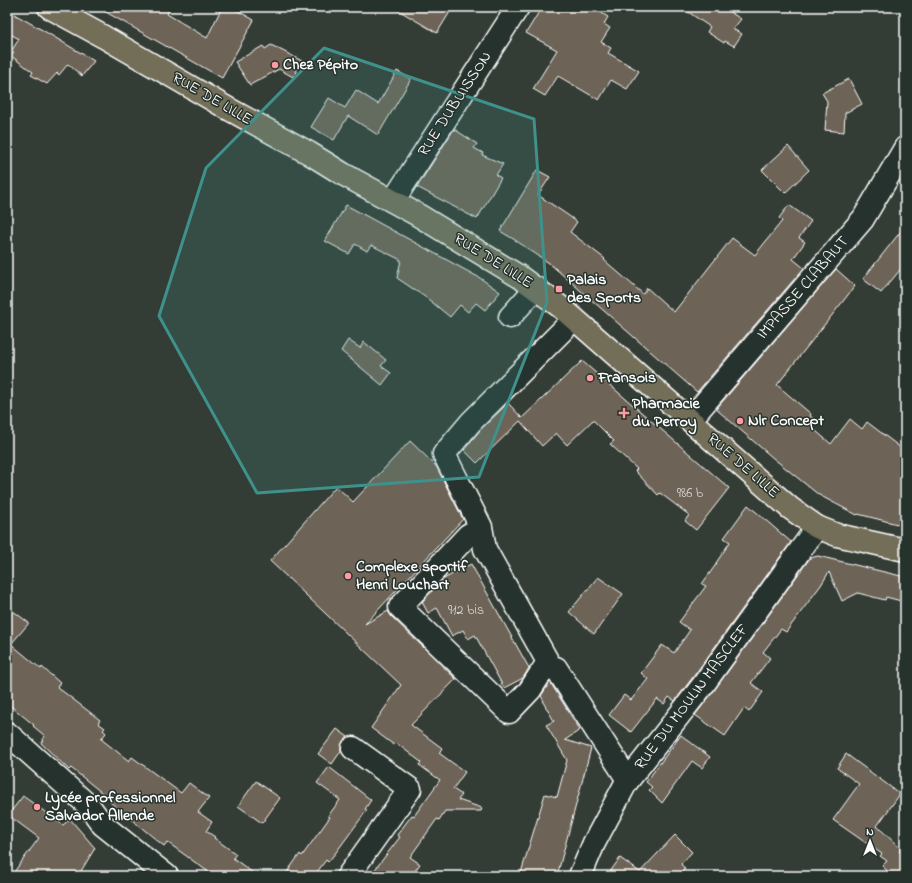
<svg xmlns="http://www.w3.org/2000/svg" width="912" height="883" viewBox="0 0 912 883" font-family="'Indie Flower',sans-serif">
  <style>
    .building { fill: #6d6357; stroke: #fff }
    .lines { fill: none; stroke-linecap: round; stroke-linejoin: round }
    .minor-casing { stroke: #fff; stroke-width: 25 }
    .major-casing { stroke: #fff; stroke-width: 25 }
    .minor { stroke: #26332d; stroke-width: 22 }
    .major { stroke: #726e59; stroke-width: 22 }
    .marked { fill: #3f918b; fill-opacity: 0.2; stroke: #3f918b; stroke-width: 3; stroke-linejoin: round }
    .poi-dot { fill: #ff9aa2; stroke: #26332d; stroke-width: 1.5 }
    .labels { text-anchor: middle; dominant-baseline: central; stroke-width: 3; stroke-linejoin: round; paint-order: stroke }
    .number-label { font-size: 14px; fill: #dad8d5 }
    .poi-label { font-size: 16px; font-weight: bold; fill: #fff; stroke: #26332d; text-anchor: start }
    .street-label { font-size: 16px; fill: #fff; stroke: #26332d }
  </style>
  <rect width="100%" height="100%" fill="#343d35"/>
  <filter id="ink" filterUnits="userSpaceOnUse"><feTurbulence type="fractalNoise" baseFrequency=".025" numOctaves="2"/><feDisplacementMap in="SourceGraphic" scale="8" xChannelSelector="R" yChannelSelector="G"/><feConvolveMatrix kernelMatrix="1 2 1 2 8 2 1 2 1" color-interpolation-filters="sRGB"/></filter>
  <g filter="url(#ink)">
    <g class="building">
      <polygon points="97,7 171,7 167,14 207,38 222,7 231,7 254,20 222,78"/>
      <polygon points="393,7 453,7 437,33"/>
      <polygon points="542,7 592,7 608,17 604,24 610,28 601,42 611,48 608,53 639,71 627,89 611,80 599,100 558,76 545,96 533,89 557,50 526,33"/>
      <polygon points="681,7 722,7 741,19 733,29 742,34 734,46 725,41 724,43 707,32 710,27"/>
      <polygon points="7,10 44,31 94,61 82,76 68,64 59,75 57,73 47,84 31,75 33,72 11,56 14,52 12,50 19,39 7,32"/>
      <polygon points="271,45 302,61 293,77 279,69 250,85 235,62 263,46 265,49"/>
      <polygon points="397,71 411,79 378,135 348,116 334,140 311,127 329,98 345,108 356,90 378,104"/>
      <polygon points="849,79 862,104 845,113 844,132 825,130 827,101 822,93"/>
      <polygon points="454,129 477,144 474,148 483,153 482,155 503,164 496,175 501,178 477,219 417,187"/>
      <polygon points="788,146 809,170 785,193 762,170"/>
      <polygon points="537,170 550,177 538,195 569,216 577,222 570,232 605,259 604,260 643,294 647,288 674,312 732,238 755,255 782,221 779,218 789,205 811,221 799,238 805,242 793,259 804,268 697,392 549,263 515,240 500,231"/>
      <polygon points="346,205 480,278 500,292 485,310 476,303 468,312 460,305 450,317 428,299 397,278 401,260 371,245 367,251 355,244 349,254 325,241"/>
      <polygon points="905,226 905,264 881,293 863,279"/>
      <polygon points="836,269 855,286 777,385 811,414 810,416 814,419 809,425 831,444 850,419 862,429 867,422 905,451 905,526 858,514 857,515 819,495 773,458 716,409"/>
      <polygon points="348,340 360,348 364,342 386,360 381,366 391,373 382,385 341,351"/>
      <polygon points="582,361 729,488 696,530 685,521 689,515 660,493 658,495 635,471 637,469 610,444 614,441 593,420 567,445 556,433 542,446 520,421 477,463 464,450 480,430 508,403 522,418"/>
      <polygon points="410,441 436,466 463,519 365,624 388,611 391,616 456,679 411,725 442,748 439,753 465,772 453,789 462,795 458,800 482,808 481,811 445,811 439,820 437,819 410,857 420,864 411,876 370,876 400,837 397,835 412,815 414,816 440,780 419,765 421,762 396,743 394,745 371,728 401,685 270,561 336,486 353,502"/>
      <polygon points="748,505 791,542 693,677 675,701 669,697 664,704 657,699 631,732 609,715 624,695 631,700 648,679 641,673 662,645 674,653 690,630 679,622 706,586 702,584 717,563 716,563 730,542 724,538"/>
      <polygon points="818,556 905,577 905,602 886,597 885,600 858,593 842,601 829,572 821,585 786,632 781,629 763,652 770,658 751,683 763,692 749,712 744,708 725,736 695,715 713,692 810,558"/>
      <polygon points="471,564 529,668 523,678 504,688 475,635 468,639 463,630 452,636 437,608 428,613 422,602 442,580"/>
      <polygon points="598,577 623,594 594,634 569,612"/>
      <polygon points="13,611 29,623 11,644 41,669 42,667 60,683 57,687 100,720 98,723 105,728 103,730 106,733 101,739 129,761 132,757 181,793 189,783 209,798 198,812 212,822 206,831 215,837 214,838 236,854 233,858 257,876 214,876 167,842 164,846 110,802 111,800 71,768 69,770 41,743 45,736 33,726 34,725 7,703 7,618"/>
      <polygon points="550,682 580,730 565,740 591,748 557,876 520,876 545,794 557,797 567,760 546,725 554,721 543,702 544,701 541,696"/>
      <polygon points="337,729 348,737 343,741 341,746 341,751 332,764 318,754"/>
      <polygon points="681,735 710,757 702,768 692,761 662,803 649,790 652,787 646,782"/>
      <polygon points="846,754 900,794 877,826 901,849 899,851 905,857 905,876 893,876 882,866 887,861 880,856 882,854 833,820 859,784 837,768"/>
      <polygon points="329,767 371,800 365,809 367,810 337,851 328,862 326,860 314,876 284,876 300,854 302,856 330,817 328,816 340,800 317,783"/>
      <polygon points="256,781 280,798 262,823 238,806"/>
      <polygon points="23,796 63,825 70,819 95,848 78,876 11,876 39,838 8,815"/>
      <polygon points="675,835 692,852 681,864 685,869 678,876 607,876 620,858 640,872"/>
    </g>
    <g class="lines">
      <g class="minor-casing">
        <g id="minor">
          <polyline points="393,201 518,7"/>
          <polyline points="510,317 536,288"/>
          <polyline points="690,420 863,219 905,148"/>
          <polyline points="481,527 468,535 400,607 509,712 530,690 548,662 485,549 481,527 444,454 471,422 574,319"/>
          <polyline points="556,668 628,780"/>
          <polyline points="7,733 89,806 103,825 167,876"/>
          <polyline points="348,876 410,789 353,748"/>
          <polyline points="580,876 594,843 626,783 703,685 817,527"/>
        </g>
      </g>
      <g class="major-casing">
        <polyline id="major" points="49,7 104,37 227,108 309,153 343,174 418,215 520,277 562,308 790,508 817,527 837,535 905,550"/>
      </g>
      <use href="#minor" class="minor"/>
      <use href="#major" class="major"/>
    </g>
  </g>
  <path class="marked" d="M324,48L534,119L547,302L479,477L257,493L159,316L206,168Z"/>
  <g class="poi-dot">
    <circle cx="275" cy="65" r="4"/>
    <rect x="555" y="285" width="8" height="8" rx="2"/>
    <circle cx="590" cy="378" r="4"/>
    <path d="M622 407h4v4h4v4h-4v4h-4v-4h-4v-4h4z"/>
    <circle cx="740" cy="421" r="4"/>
    <circle cx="348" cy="576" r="4"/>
    <circle cx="37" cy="807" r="4"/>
  </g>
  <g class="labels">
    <g class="number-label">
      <text x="690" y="493">986 b</text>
      <text x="466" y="610">912 bis</text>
    </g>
    <g class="poi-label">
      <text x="283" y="65">Chez Pépito</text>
      <text x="567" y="280">Palais<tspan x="567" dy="18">des Sports</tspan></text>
      <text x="598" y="378">Fransois</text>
      <text x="632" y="404">Pharmacie<tspan x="632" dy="18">du Perroy</tspan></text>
      <text x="748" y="421">Nlr Concept</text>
      <text x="356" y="567">Complexe sportif<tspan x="356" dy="18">Henri Louchart</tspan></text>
      <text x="45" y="798">Lycée professionnel<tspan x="45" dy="18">Salvador Allende</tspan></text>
    </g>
    <g class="street-label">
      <text transform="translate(212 99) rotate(30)">RUE DE LILLE</text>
      <text transform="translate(455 104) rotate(-57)">RUE DUBUISSON</text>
      <text transform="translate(493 261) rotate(32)">RUE DE LILLE</text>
      <text transform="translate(803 288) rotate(-49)">IMPASSE CLABAUT</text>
      <text transform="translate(743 466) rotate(41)">RUE DE LILLE</text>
      <text transform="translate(692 697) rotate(-53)">RUE DU MOULIN MASCLEF</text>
    </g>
  </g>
  <rect width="912" height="883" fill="none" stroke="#26332d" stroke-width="24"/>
  <rect x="12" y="12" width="888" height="859" fill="none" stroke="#fff" stroke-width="1.5" filter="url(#ink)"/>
  <g transform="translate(870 841)" stroke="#26332d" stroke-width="3" paint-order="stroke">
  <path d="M0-3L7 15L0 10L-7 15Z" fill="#ffffff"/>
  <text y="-6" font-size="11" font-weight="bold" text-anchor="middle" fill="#ffffff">N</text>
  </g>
</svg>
